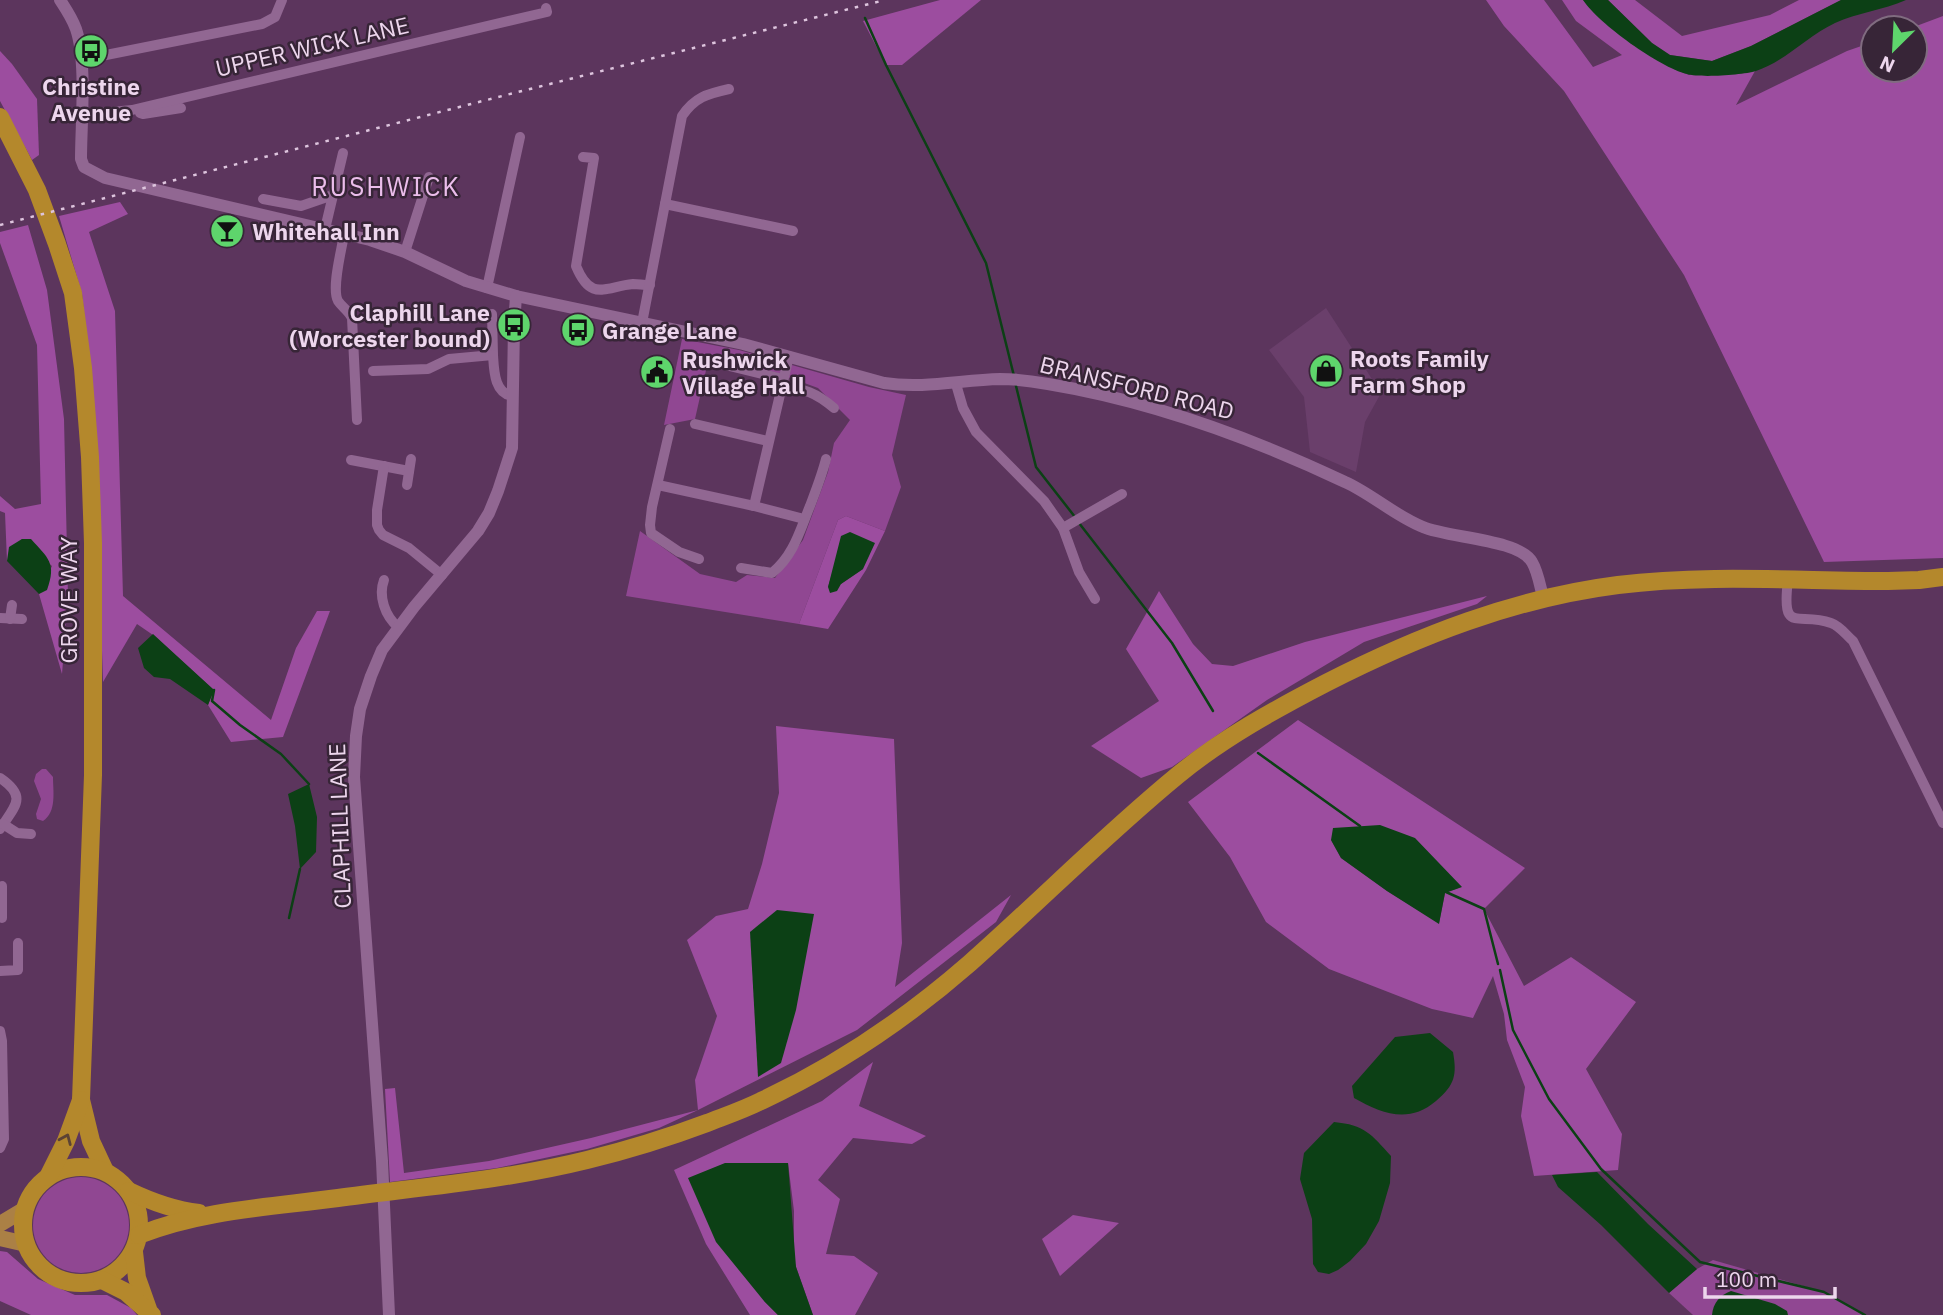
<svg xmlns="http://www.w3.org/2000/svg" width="1943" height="1315" viewBox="0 0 1943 1315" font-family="'IBM Plex Sans',sans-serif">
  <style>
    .built { fill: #6a3f6b }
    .green { fill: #904792 }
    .forest { fill: #9c4d9f; fill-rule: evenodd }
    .water { fill: #0c4015 }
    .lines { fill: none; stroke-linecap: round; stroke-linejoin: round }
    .stream { stroke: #0c4015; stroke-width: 2.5 }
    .minor { stroke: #916792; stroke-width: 10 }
    .tertiary { stroke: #916792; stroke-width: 12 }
    .primary { stroke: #ab8045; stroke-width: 16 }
    .trunk { stroke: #b4882c; stroke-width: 18 }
    .rail { stroke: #ddc4dd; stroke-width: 2.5; stroke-dasharray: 3.5 7; stroke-linecap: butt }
    .oneway { stroke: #5c4334 }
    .labels { text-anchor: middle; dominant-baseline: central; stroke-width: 5; stroke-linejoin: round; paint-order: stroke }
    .street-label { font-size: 23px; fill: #edd6ed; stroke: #372537 }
    .poi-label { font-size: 23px; font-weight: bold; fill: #edd6ed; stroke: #372537; text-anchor: start }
    .quarter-label { font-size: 26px; letter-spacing: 2px; fill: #ebbdeb; stroke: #372537 }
  </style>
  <rect width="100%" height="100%" fill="#5c355d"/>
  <polygon class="built" points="1326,308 1381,393 1365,422 1356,472 1310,452 1304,397 1269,350"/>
  <g class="green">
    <polygon points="682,339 739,350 869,387 906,395 892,455 901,487 885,531 846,516 838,520 799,624 626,596 640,531 700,574 736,582 747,575 775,578 803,540 828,472 834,443 850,420 818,388 777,373 709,357 695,419 664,425"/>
    <path d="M42,769H46L53,777C53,791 57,812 43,821L37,819L36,814L41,799L34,781L36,774Z"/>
    <circle cx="81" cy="1225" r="48"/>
    <polygon points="1713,1260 1824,1292 1865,1315 1693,1315 1669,1293 1697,1269"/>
  </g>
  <g class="forest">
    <polygon points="940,0 981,0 902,65 886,65 863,21"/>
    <polygon points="1486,0 1544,0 1593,67 1622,55 1576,21 1562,0 1583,0 1616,32 1674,69 1689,75 1755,71 1736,105 1847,51 1873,42 1873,70 1915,70 1915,28 1911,28 1943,16 1943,558 1824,562 1684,275 1564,91 1504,26"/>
    <polygon points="1608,0 1635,0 1682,36 1770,15 1799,0 1841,0 1751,46 1712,61 1670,55 1652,43"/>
    <polygon points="0,51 12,64 37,99 39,155 32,160 0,101"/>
    <polygon points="120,202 128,214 89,232 115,311 123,596 271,720 296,648 317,611 330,611 283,737 231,742 208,705 214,690 153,635 137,624 103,682 99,557 89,358 82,294 59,216"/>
    <polygon points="28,225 47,290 64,419 68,597 62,674 39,594 52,566 22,539 7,561 5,513 0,511 0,496 15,509 41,504 37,345 0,243 0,232"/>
    <path d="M846,516L885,531L866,570L828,629L799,624L838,520ZM863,569L841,584L828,587L832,574Z"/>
    <polygon points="1159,591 1193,644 1212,664 1233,666 1305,642 1487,596 1477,604 1364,642 1267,700 1172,767 1141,778 1091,746 1159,701 1126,649"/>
    <path d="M1298,720L1525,868L1484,909L1524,986L1571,957L1636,1002L1586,1069L1622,1134L1618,1170L1534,1176L1521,1116L1525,1087L1507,1040L1504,1014L1493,976L1473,1018L1432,1009L1329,969L1266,922L1230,857L1188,802ZM1331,840L1461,886V887L1445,893L1439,923L1387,891L1341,858Z"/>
    <polygon points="776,726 894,739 902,943 895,987 1011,895 996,922 857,1030 698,1110 659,1128 587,1149 497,1168 390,1182 385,1089 395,1088 404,1173 489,1161 591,1138 698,1110 695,1080 717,1016 687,940 716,916 748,909 762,864 779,793"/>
    <polygon points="873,1062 859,1106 926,1136 912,1144 853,1138 818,1180 840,1199 826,1254 854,1256 878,1273 855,1315 813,1315 794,1261 794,1211 788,1163 764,1301 778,1315 750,1315 706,1244 674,1170 822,1101"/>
    <polygon points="1073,1215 1119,1223 1060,1276 1042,1239"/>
    <polygon points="0,1251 7,1252 38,1279 75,1295 107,1295 131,1308 137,1315 31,1315 0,1301"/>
  </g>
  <g class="water">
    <path d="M1583,0H1608L1652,43L1670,55L1712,61L1751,46L1841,0H1906C1883,10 1857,13 1835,23C1807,36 1786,61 1756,71C1743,75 1700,78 1687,74C1659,67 1599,24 1583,0Z"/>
    <polygon points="850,532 875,543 863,569 841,584 837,591 830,593 828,587 841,536"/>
    <path d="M22,539H31C48,558 57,563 47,590L39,594L7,561L9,547Z"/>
    <polygon points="153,634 214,690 208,705 170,679 154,677 144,668 138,648"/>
    <polygon points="309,784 317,817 316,852 300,869 295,826 288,794"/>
    <polygon points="1380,825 1415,838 1462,887 1445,893 1439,924 1387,891 1341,858 1331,840 1333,828"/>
    <polygon points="777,910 814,914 796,1010 781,1063 758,1077 750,932"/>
    <path d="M1430,1033L1453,1052C1457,1075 1455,1085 1436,1101C1409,1124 1382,1114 1354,1098L1352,1086L1395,1037Z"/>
    <path d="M1334,1122C1365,1125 1371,1134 1391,1156L1390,1183L1379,1221L1366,1244L1350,1261L1338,1270L1329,1274L1318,1272L1313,1264L1312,1219L1300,1179L1304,1153Z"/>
    <polygon points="725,1163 788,1163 796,1267 813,1315 778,1315 764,1301 716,1242 688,1178"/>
    <polygon points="1597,1172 1648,1224 1697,1269 1669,1293 1601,1225 1558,1187 1552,1175"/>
    <path d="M1731,1291L1775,1304L1787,1311L1788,1315H1712C1713,1303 1720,1295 1731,1291Z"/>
  </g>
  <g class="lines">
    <g class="stream">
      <polyline points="865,18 886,65 986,263 1014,376"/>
      <polyline points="1015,382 1036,467 1075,517"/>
      <polyline points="1079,523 1172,643 1213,711"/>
      <polyline points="214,690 212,701 240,725 281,754 309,784"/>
      <polyline points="1258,753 1360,826"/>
      <polyline points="1446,892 1484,909 1498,964"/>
      <polyline points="289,918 300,869"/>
      <polyline points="1500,970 1513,1030 1549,1099 1601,1169 1700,1262 1824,1292 1865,1315"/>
    </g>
    <g class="minor">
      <polyline points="81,60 262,24 275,17 282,0"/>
      <polyline points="140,113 143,114 181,108"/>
      <polyline points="81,115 132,110 547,12 546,8"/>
      <path d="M583,157L594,158L576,266C591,302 604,287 633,284C638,284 644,285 650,285"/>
      <polyline points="263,199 301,206 333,195"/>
      <polyline points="665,204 793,231"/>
      <polyline points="325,229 343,153"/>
      <path d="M344,234C342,249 331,288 338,301C342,307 349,311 352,318L357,420"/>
      <polyline points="405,252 429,177"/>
      <polyline points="487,288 520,137"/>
      <polyline points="492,314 493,355"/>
      <path d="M642,323L682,116C695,97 707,94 729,89"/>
      <polyline points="717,363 783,379"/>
      <path d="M373,371L428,369L449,359L493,355C494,370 494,394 513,396"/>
      <polyline points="956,384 963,408 976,432 1044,501 1063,528 1079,572 1095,599"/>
      <path d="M781,385C806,390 815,392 834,408"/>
      <polyline points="695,424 768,441"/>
      <polyline points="670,429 652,507 650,525 651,533 679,552 699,559"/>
      <polyline points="351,460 409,471"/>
      <polyline points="384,466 377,510 377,525 379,530 383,535 409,548 442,575"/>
      <polyline points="407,485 411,459"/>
      <polyline points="658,485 754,506 804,519"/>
      <polyline points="754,506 789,356"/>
      <polyline points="1063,528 1122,494"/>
      <path d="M741,568L772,573C794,555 800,530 810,506C816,490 822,475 826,459"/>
      <path d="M384,580C378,596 385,616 398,627"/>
      <path d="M1788,580C1781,636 1798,611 1831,623C1840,626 1846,635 1853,641L1943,823"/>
      <polyline points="0,618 22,619"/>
      <polyline points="10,619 12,605"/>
      <path d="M0,778C28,797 15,806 0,829"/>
      <polyline points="3,824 17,833 31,834"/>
      <polyline points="2,886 2,918"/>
      <polyline points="0,971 18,970 18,943"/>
      <polyline points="0,1031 2,1041 4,1139 0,1148"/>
    </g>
    <g class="tertiary">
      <path d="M60,0C66,9 72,18 76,29C87,61 81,124 81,159L84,167L105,178L370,240L405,252L466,281L516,296L743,344L884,383C923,389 961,380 1000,379C1016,379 1032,381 1048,384C1151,401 1250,437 1345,482C1372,494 1395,516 1423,527C1448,538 1519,539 1532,562C1538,572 1540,586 1543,597"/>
      <polyline points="389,1315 382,1161 354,777 356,736 360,709 371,676 382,650 414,607 478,531 489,513 498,491 512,448 514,325 516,296"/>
    </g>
    <g class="primary">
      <polyline points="0,1224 25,1209"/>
      <polyline points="0,1238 26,1244"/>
    </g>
    <g class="trunk">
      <polyline points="0,117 37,190 57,244 73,293 83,368 90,457 93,543 93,775 81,1100 91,1141 105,1171"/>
      <circle cx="81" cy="1225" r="58"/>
      <polyline points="48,1177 66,1141 81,1100"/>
      <path d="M129,1191C152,1202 174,1210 199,1213"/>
      <path d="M139,1235C202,1210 272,1207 338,1198C421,1187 506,1180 587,1160C628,1150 667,1138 707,1123C725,1116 743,1110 761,1101C836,1066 907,1018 970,963C1040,901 1106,834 1178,775C1223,738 1274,710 1326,683C1418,636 1515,598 1618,585C1706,574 1799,581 1888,581L1919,580L1943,577"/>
      <polyline points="134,1252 137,1278 148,1309"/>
      <polyline points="102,1280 126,1292 152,1315"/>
    </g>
    <polyline class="rail" points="0,225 506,95 885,0"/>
  </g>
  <defs><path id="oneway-chevron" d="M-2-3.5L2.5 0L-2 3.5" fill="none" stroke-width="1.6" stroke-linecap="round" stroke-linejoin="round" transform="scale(1.75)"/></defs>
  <use class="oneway" href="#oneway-chevron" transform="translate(66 1139) rotate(-67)"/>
  <defs>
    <g id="bus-disc" transform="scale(1.75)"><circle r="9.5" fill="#5ed56c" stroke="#372537"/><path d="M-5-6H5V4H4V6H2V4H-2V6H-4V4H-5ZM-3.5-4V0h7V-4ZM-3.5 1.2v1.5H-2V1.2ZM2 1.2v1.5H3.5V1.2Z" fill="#111"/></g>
    <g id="bar-disc" transform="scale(1.75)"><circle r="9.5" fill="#5ed56c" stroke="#372537"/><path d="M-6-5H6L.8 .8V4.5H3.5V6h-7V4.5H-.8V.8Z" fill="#111"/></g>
    <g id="shop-disc" transform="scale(1.75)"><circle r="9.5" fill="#5ed56c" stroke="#372537"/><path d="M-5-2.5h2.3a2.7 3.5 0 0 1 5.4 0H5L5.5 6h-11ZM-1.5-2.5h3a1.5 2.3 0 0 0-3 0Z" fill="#111"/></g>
    <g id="civic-disc" transform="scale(1.75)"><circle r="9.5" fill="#5ed56c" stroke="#372537"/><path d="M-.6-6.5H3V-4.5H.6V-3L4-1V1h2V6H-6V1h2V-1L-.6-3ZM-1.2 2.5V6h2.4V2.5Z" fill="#111"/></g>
  </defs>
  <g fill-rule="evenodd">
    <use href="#bus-disc" x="91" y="51"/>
    <use href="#bar-disc" x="227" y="231"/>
    <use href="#bus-disc" x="514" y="325"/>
    <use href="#bus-disc" x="578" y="330"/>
    <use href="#shop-disc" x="1326" y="371"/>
    <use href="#civic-disc" x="657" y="372"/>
  </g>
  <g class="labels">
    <g class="street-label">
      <text transform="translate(312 46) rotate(-13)">UPPER WICK LANE</text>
      <text transform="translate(1137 387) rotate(14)">BRANSFORD ROAD</text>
      <text transform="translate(68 600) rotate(-90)">GROVE WAY</text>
      <text transform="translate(339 826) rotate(-92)">CLAPHILL LANE</text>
    </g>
    <g class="poi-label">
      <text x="91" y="86" text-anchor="middle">Christine<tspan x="91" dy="26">Avenue</tspan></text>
      <text x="252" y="231">Whitehall Inn</text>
      <text x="490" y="312" text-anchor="end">Claphill Lane<tspan x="490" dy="26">(Worcester bound)</tspan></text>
      <text x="602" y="330">Grange Lane</text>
      <text x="1350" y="358">Roots Family<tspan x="1350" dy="26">Farm Shop</tspan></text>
      <text x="682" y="359">Rushwick<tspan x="682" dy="26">Village Hall</tspan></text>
    </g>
    <g class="quarter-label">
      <text x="386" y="186">RUSHWICK</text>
    </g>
  </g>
  <g transform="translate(1894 49) rotate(204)"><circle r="33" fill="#372537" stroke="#806c80" stroke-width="2"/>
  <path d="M0-5L12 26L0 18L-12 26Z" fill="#5ed56c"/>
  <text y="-10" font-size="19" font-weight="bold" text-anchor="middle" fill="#edd6ed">N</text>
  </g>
  <path d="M1705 1287v10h130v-10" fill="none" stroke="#edd6ed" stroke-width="3.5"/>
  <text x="1716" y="1287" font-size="21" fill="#edd6ed" stroke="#372537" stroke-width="5" paint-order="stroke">100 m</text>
</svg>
